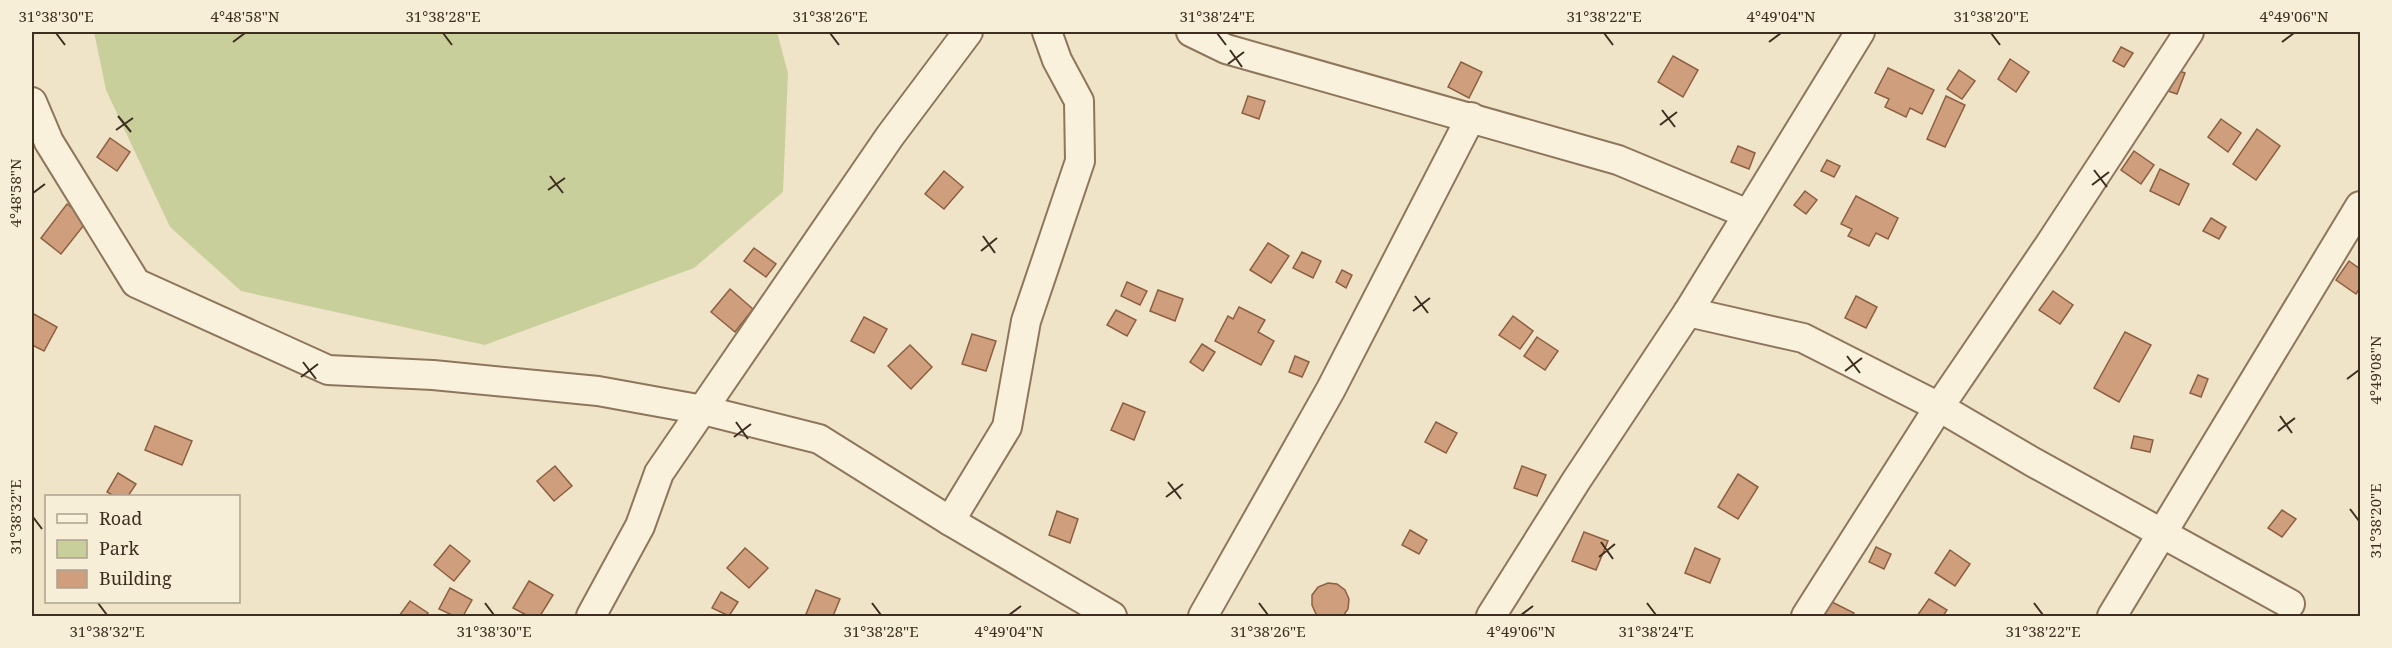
<svg xmlns="http://www.w3.org/2000/svg" width="2392" height="648" viewBox="0 0 2392 648" font-family="'Noto Serif',serif">
  <style>
    .green { fill: #c9cf9b }
    .building { fill: #cf9f7d; stroke: #8d5f41; stroke-width: 1.5 }
    .lines { fill: none; stroke-linecap: round; stroke-linejoin: round }
    .minor-casing { stroke: #8d765c; stroke-width: 32 }
    .minor { stroke: #faf1dc; stroke-width: 28 }
    .ticks { fill: none; stroke: #3d2e20; stroke-width: 2 }
    .neatline { fill: none; stroke: #3d2e20; stroke-width: 2 }
    .ticks-label { font-size: 15px; text-anchor: middle; fill: #3d2e20 }
  </style>
  <rect width="100%" height="100%" fill="#f0e4c8"/>
  <polygon class="green" points="94,32 777,32 788,73 783,192 694,268 485,345 241,291 170,227 106,90"/>
  <g class="building">
    <polygon points="2121,47 2133,53 2124,67 2113,61"/>
    <polygon points="1673,56 1698,70 1683,97 1658,82"/>
    <polygon points="2010,59 2029,72 2016,92 1998,79"/>
    <polygon points="1461,62 1482,72 1469,98 1448,87"/>
    <polygon points="1888,68 1934,90 1922,114 1910,108 1906,117 1885,107 1889,99 1875,93"/>
    <polygon points="2173,69 2185,73 2177,94 2165,90"/>
    <polygon points="1959,70 1975,81 1962,99 1947,89"/>
    <polygon points="1248,96 1265,101 1259,119 1242,113"/>
    <polygon points="1946,96 1965,105 1945,147 1927,139"/>
    <polygon points="2221,119 2241,133 2228,152 2208,137"/>
    <polygon points="2257,129 2280,146 2256,180 2233,164"/>
    <polygon points="110,138 130,152 117,171 97,157"/>
    <polygon points="1738,146 1755,153 1749,169 1731,162"/>
    <polygon points="2134,151 2154,165 2141,184 2121,170"/>
    <polygon points="1827,160 1840,166 1834,177 1821,171"/>
    <polygon points="2160,169 2189,184 2179,205 2150,191"/>
    <polygon points="944,171 963,187 944,209 925,194"/>
    <polygon points="1805,191 1817,200 1806,214 1794,205"/>
    <polygon points="1856,196 1898,218 1888,239 1876,233 1869,246 1848,236 1852,229 1841,224"/>
    <polygon points="67,204 88,220 61,254 41,238"/>
    <polygon points="2211,218 2226,227 2219,239 2203,231"/>
    <polygon points="1268,243 1289,256 1271,283 1250,270"/>
    <polygon points="754,248 776,264 766,277 744,261"/>
    <polygon points="1302,252 1321,261 1313,278 1293,268"/>
    <polygon points="2349,261 2360,269 2360,288 2356,294 2336,280"/>
    <polygon points="1342,270 1352,275 1346,288 1336,282"/>
    <polygon points="1127,282 1147,291 1140,305 1121,296"/>
    <polygon points="730,289 753,309 735,332 711,312"/>
    <polygon points="1158,290 1183,299 1175,321 1150,311"/>
    <polygon points="2053,291 2073,305 2060,324 2039,310"/>
    <polygon points="1856,296 1877,307 1866,328 1845,318"/>
    <polygon points="1239,307 1265,320 1258,332 1274,341 1261,365 1215,341 1228,316 1233,319"/>
    <polygon points="1116,310 1136,320 1127,336 1107,325"/>
    <polygon points="32,313 57,327 44,351 32,345"/>
    <polygon points="1513,316 1533,331 1520,349 1499,335"/>
    <polygon points="864,317 887,329 874,353 851,341"/>
    <polygon points="2125,332 2151,345 2119,402 2094,388"/>
    <polygon points="972,334 996,341 986,371 962,364"/>
    <polygon points="1537,337 1558,351 1545,370 1524,356"/>
    <polygon points="1202,344 1215,352 1203,371 1190,362"/>
    <polygon points="910,345 932,367 911,389 888,366"/>
    <polygon points="1295,356 1309,362 1302,377 1289,372"/>
    <polygon points="2198,375 2208,379 2201,397 2190,393"/>
    <polygon points="1123,403 1145,412 1134,440 1111,430"/>
    <polygon points="1436,422 1457,433 1446,453 1425,442"/>
    <polygon points="155,426 192,441 182,465 145,450"/>
    <polygon points="2134,436 2153,440 2150,452 2131,448"/>
    <polygon points="555,466 572,486 554,501 537,481"/>
    <polygon points="1522,466 1546,475 1537,496 1514,488"/>
    <polygon points="118,473 136,484 128,496 114,496 107,492"/>
    <polygon points="1738,474 1758,487 1738,519 1718,507"/>
    <polygon points="2282,510 2296,519 2282,537 2268,528"/>
    <polygon points="1057,511 1078,519 1070,543 1049,535"/>
    <polygon points="1410,530 1427,540 1419,554 1402,545"/>
    <polygon points="1584,532 1608,541 1596,570 1572,561"/>
    <polygon points="450,545 470,561 454,581 434,565"/>
    <polygon points="1876,547 1891,554 1884,569 1869,562"/>
    <polygon points="745,548 768,568 749,588 727,568"/>
    <polygon points="1695,548 1720,559 1710,583 1685,573"/>
    <polygon points="1950,550 1970,564 1955,586 1935,573"/>
    <polygon points="529,581 553,595 540,616 528,616 513,608"/>
    <polygon points="1328,583 1337,584 1345,590 1349,599 1348,609 1343,616 1319,616 1316,614 1312,605 1312,595 1318,587"/>
    <polygon points="450,588 472,600 463,616 454,616 439,609"/>
    <polygon points="816,590 840,599 833,616 812,616 806,614"/>
    <polygon points="721,592 738,602 729,616 712,608"/>
    <polygon points="1929,599 1947,610 1943,616 1917,616"/>
    <polygon points="410,601 428,613 426,616 399,616"/>
    <polygon points="1830,601 1854,613 1852,616 1822,616"/>
  </g>
  <g class="lines">
    <g class="minor-casing">
      <g id="minor">
        <polyline points="1191,32 1226,49 1618,160 1748,214"/>
        <polyline points="32,102 49,142 136,283 328,370 433,375 598,391 703,410 819,439 950,521 1112,616"/>
        <polyline points="1688,312 1803,338 1939,407 2031,461 2290,604"/>
        <polyline points="950,521 1007,427 1026,321 1080,161 1079,101 1057,60 1047,32"/>
        <polyline points="591,616 640,526 659,473 890,136 968,32"/>
        <polyline points="1203,616 1331,389 1471,117"/>
        <polyline points="1491,616 1576,481 1688,312 1860,32"/>
        <polyline points="1806,616 1939,407 2050,244 2189,32"/>
        <polyline points="2112,616 2360,206"/>
      </g>
    </g>
    <use href="#minor" class="minor"/>
  </g>
  <path class="ticks" d="M56,33L65,45M443,33L452,45M830,33L839,45M1217,33L1226,45M1604,33L1613,45M1991,33L2000,45M233,42L245,33M1769,42L1781,33M2282,42L2294,33M1230,50L1242,67M1228,64L1244,52M1662,110L1675,127M118,116L131,132M1660,125L1677,112M116,130L133,118M2094,170L2107,187M550,176L563,193M2092,185L2109,172M548,190L565,178M33,193L45,184M983,236L995,253M981,251L997,238M1415,296L1428,313M1413,311L1430,298M1847,356L1860,373M303,362L316,379M1845,371L1862,358M301,377L318,364M2347,379L2359,370M2280,416L2292,433M736,422L748,439M2278,431L2295,418M734,437L751,424M1168,482L1181,499M1166,497L1183,484M2350,509L2359,521M33,517L42,529M1601,542L1613,559M1599,557L1615,544M98,603L107,615M485,603L494,615M872,603L881,615M1259,603L1268,615M1647,603L1656,615M2034,603L2043,615M1009,615L1021,606M1521,615L1533,606"/>
  <rect width="2392" height="648" fill="none" stroke="#f7eed8" stroke-width="66"/>
  <rect x="45" y="495" width="195" height="108" fill="#f7eed8" stroke="#ada18e" stroke-width="1.5"/>
  <rect x="57" y="514" width="30" height="9" fill="#faf1dc" stroke="#ada18e" stroke-width="1.5"/>
  <text x="99" y="525" font-size="18" fill="#3d2e20">Road</text>
  <rect x="57" y="540" width="30" height="18" fill="#c9cf9b" stroke="#ada18e" stroke-width="1.5"/>
  <text x="99" y="555" font-size="18" fill="#3d2e20">Park</text>
  <rect x="57" y="570" width="30" height="18" fill="#cf9f7d" stroke="#ada18e" stroke-width="1.5"/>
  <text x="99" y="585" font-size="18" fill="#3d2e20">Building</text>
  <rect x="33" y="33" width="2326" height="582" class="neatline"/>
  <g class="ticks-label">
    <text x="56" y="22">31°38'30"E</text>
    <text x="245" y="22">4°48'58"N</text>
    <text x="443" y="22">31°38'28"E</text>
    <text x="830" y="22">31°38'26"E</text>
    <text x="1217" y="22">31°38'24"E</text>
    <text x="1604" y="22">31°38'22"E</text>
    <text x="1781" y="22">4°49'04"N</text>
    <text x="1991" y="22">31°38'20"E</text>
    <text x="2294" y="22">4°49'06"N</text>
    <text transform="translate(16 193) rotate(-90)" y="5">4°48'58"N</text>
    <text transform="translate(2376 370) rotate(-90)" y="5">4°49'08"N</text>
    <text transform="translate(16 517) rotate(-90)" y="5">31°38'32"E</text>
    <text transform="translate(2376 521) rotate(-90)" y="5">31°38'20"E</text>
    <text x="107" y="637">31°38'32"E</text>
    <text x="494" y="637">31°38'30"E</text>
    <text x="881" y="637">31°38'28"E</text>
    <text x="1009" y="637">4°49'04"N</text>
    <text x="1268" y="637">31°38'26"E</text>
    <text x="1521" y="637">4°49'06"N</text>
    <text x="1656" y="637">31°38'24"E</text>
    <text x="2043" y="637">31°38'22"E</text>
  </g>
</svg>
